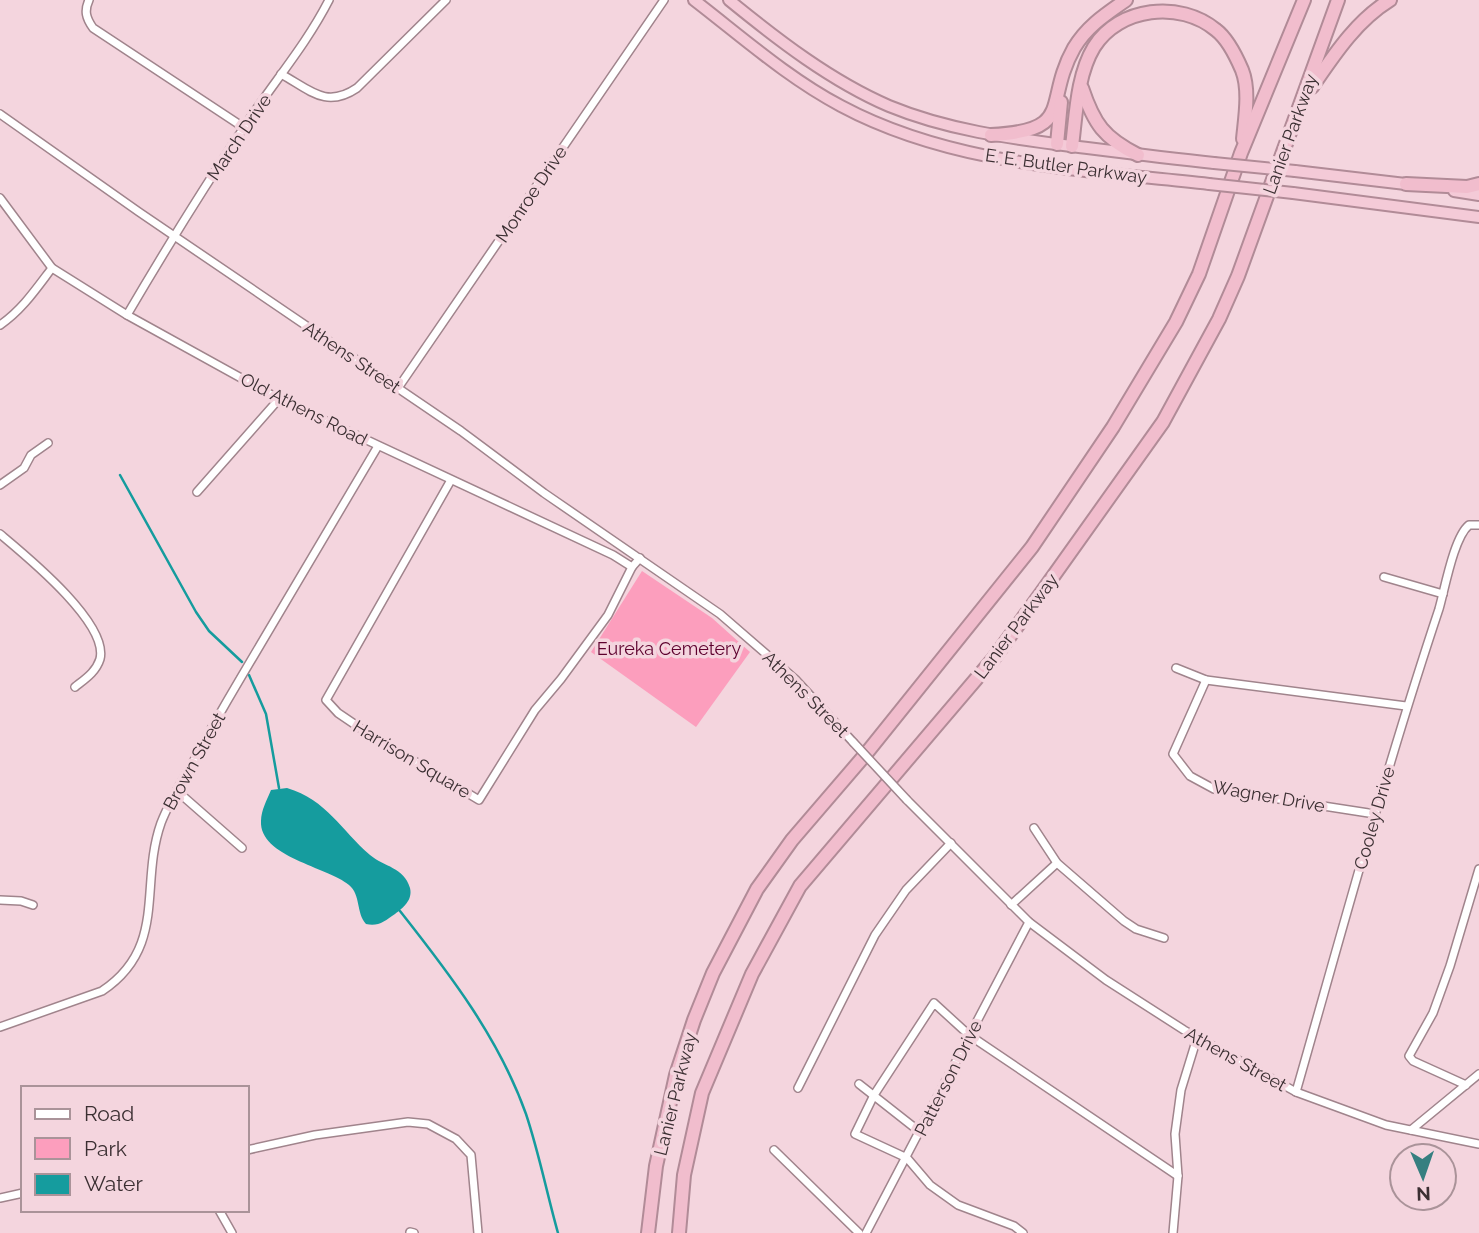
<svg xmlns="http://www.w3.org/2000/svg" width="1479" height="1233" viewBox="0 0 1479 1233" font-family="Raleway,sans-serif">
  <style>
    .green { fill: #fc9ebd }
    .water { fill: #159c9e }
    .lines { fill: none; stroke-linecap: round; stroke-linejoin: round }
    .stream { stroke: #159c9e; stroke-width: 2.5 }
    .minor-casing { stroke: #a0848c; stroke-width: 10 }
    .trunk-casing { stroke: #b18b97; stroke-width: 14 }
    .motorway-casing { stroke: #b18b97; stroke-width: 16 }
    .minor { stroke: #fff; stroke-width: 7 }
    .trunk { stroke: #f4cad7; stroke-width: 10 }
    .motorway { stroke: #f1bdcd; stroke-width: 12 }
    .minor-bridge-casing { stroke: #a0848c; stroke-width: 10; stroke-linecap: butt }
    .trunk-bridge-casing { stroke: #b18b97; stroke-width: 14; stroke-linecap: butt }
    .minor-bridge { stroke: #fff; stroke-width: 7 }
    .trunk-bridge { stroke: #f4cad7; stroke-width: 10 }
    .labels { text-anchor: middle; dominant-baseline: central; stroke-width: 7; stroke-linejoin: round; paint-order: stroke }
    .street-label { font-size: 18px; fill: #3b2f32; stroke: #f4d5de }
    .park-label { font-size: 18px; fill: #5d002e; stroke: #f4d5de }
  </style>
  <rect width="100%" height="100%" fill="#f4d5de"/>
  <polygon class="green" points="642,571 712,618 750,652 696,727 591,652"/>
  <path class="water" d="M287,788C327,800 341,830 370,855C384,867 404,867 410,888C413,900 403,908 395,914C385,921 378,927 366,924C356,913 361,895 349,885C328,867 259,857 261,821C261,810 267,800 271,790Z"/>
  <g class="lines">
    <g class="stream">
      <polyline points="120,475 196,612 209,631 242,662"/>
      <polyline points="249,675 266,714 279,788"/>
      <path d="M400,911C449,973 499,1038 526,1114C539,1153 547,1194 558,1233"/>
    </g>
    <g class="minor-casing">
      <g id="minor">
        <path d="M89,0C84,11 86,18 93,28L243,127"/>
        <path d="M281,74C310,90 326,109 357,88L446,0"/>
        <polyline points="0,114 139,212 461,431 544,493 720,614 795,679 853,742"/>
        <polyline points="0,198 52,268 127,315 279,399 613,555 632,567 640,558"/>
        <path d="M127,315C164,252 202,190 243,129C271,85 305,47 329,0"/>
        <path d="M0,325C22,310 36,289 52,268"/>
        <polyline points="398,388 664,0"/>
        <polyline points="451,480 326,700 338,713 366,732 479,800 535,710 561,679 608,615 632,567"/>
        <polyline points="0,485 24,468 31,455 48,443"/>
        <polyline points="197,492 279,399"/>
        <path d="M0,534C25,555 109,623 100,659C96,672 85,679 75,687"/>
        <polyline points="1384,577 1443,594"/>
        <polyline points="1176,668 1206,680 1406,706"/>
        <polyline points="1206,680 1173,754 1190,776 1214,789 1375,814"/>
        <polyline points="177,791 242,848"/>
        <polyline points="907,800 1029,922 1106,980 1184,1030 1296,1092 1386,1125 1479,1144"/>
        <polyline points="1034,828 1057,863 1124,921 1136,929 1164,938"/>
        <polyline points="0,900 21,901 33,905"/>
        <polyline points="1011,905 1057,863"/>
        <path d="M0,1027L102,991C168,947 139,885 161,823C169,802 182,781 193,762C208,734 224,706 240,679C286,601 332,523 378,446"/>
        <polyline points="859,1084 920,1132"/>
        <polyline points="1466,1085 1413,1061 1409,1056 1433,1013 1450,966 1479,869"/>
        <polyline points="798,1088 875,935 906,890 951,843"/>
        <path d="M1296,1092C1342,931 1386,768 1439,609C1445,588 1454,537 1469,525H1479"/>
        <polyline points="1411,1130 1479,1074"/>
        <polyline points="247,1150 315,1135 408,1122 428,1124 456,1139 471,1155 478,1233"/>
        <polyline points="774,1150 859,1233"/>
        <polyline points="0,1198 23,1193"/>
        <polyline points="219,1210 232,1233"/>
        <polyline points="410,1232 414,1233"/>
        <polyline points="866,1233 1029,922"/>
        <polyline points="1023,1233 1014,1226 958,1205 930,1185 907,1158 855,1134 874,1095 934,1003 969,1035 1178,1176"/>
        <polyline points="1173,1233 1178,1176 1175,1134 1181,1090 1197,1038"/>
      </g>
    </g>
    <g class="trunk-casing">
      <g id="trunk">
        <path d="M694,0C742,37 788,78 841,106C953,166 1086,170 1209,184"/>
        <path d="M729,0C778,40 831,81 889,106C947,130 1009,138 1071,146C1119,152 1166,158 1214,163"/>
        <polyline points="1295,171 1414,185"/>
        <polyline points="1454,191 1479,195"/>
        <polyline points="1293,193 1479,217"/>
      </g>
    </g>
    <g class="motorway-casing">
      <g id="motorway">
        <path d="M1312,87C1334,55 1356,21 1390,0"/>
        <path d="M1082,88C1094,124 1104,138 1138,155"/>
        <path d="M991,135C1076,131 1043,103 1074,48C1087,26 1106,14 1126,0"/>
        <polyline points="1057,144 1061,102"/>
        <path d="M1072,146C1076,115 1077,75 1094,47C1119,7 1180,0 1216,30C1228,39 1236,56 1242,70C1250,90 1245,118 1243,139"/>
        <polyline points="1406,184 1467,187 1479,184"/>
        <polyline points="648,1233 656,1166 676,1075 694,1020 713,973 757,889 792,840 865,755 1032,547 1113,427 1176,322 1199,274 1241,153 1304,0"/>
        <polyline points="679,1233 684,1175 702,1093 752,974 800,886 994,658 1042,592 1163,422 1219,319 1238,276 1338,0"/>
      </g>
    </g>
    <use href="#minor" class="minor"/>
    <use href="#trunk" class="trunk"/>
    <use href="#motorway" class="motorway"/>
    <g class="minor-bridge-casing">
      <polyline id="minor-bridge" points="853,742 907,800"/>
    </g>
    <g class="trunk-bridge-casing">
      <g id="trunk-bridge">
        <polyline points="1214,163 1295,171"/>
        <polyline points="1209,184 1293,193"/>
      </g>
    </g>
    <use href="#minor-bridge" class="minor-bridge"/>
    <use href="#trunk-bridge" class="trunk-bridge"/>
  </g>
  <g class="labels">
    <g class="street-label">
      <text transform="translate(1290 134) rotate(-70)">Lanier Parkway</text>
      <text transform="translate(239 137) rotate(-56)">March Drive</text>
      <text transform="translate(1066 166) rotate(8)">E. E. Butler Parkway</text>
      <text transform="translate(531 194) rotate(-56)">Monroe Drive</text>
      <text transform="translate(352 357) rotate(34)">Athens Street</text>
      <text transform="translate(304 409) rotate(27)">Old Athens Road</text>
      <text transform="translate(1016 626) rotate(-53)">Lanier Parkway</text>
      <text transform="translate(806 694) rotate(45)">Athens Street</text>
      <text transform="translate(412 759) rotate(31)">Harrison Square</text>
      <text transform="translate(194 761) rotate(-61)">Brown Street</text>
      <text transform="translate(1269 796) rotate(10)">Wagner Drive</text>
      <text transform="translate(1374 818) rotate(-74)">Cooley Drive</text>
      <text transform="translate(1236 1059) rotate(29)">Athens Street</text>
      <text transform="translate(948 1078) rotate(-63)">Patterson Drive</text>
      <text transform="translate(675 1094) rotate(-76)">Lanier Parkway</text>
    </g>
    <g class="park-label">
      <text x="669" y="648">Eureka Cemetery</text>
    </g>
  </g>
  <rect x="21" y="1086" width="228" height="126" fill="#f4d5de" stroke="#aa9399" stroke-width="2"/>
  <rect x="35" y="1109" width="35" height="10" fill="#ffffff" stroke="#aa9399" stroke-width="2"/>
  <text x="84" y="1121" font-size="21" fill="#3b2f32">Road</text>
  <rect x="35" y="1138" width="35" height="21" fill="#fc9ebd" stroke="#aa9399" stroke-width="2"/>
  <text x="84" y="1156" font-size="21" fill="#3b2f32">Park</text>
  <rect x="35" y="1174" width="35" height="21" fill="#159c9e" stroke="#aa9399" stroke-width="2"/>
  <text x="84" y="1191" font-size="21" fill="#3b2f32">Water</text>
  <g transform="translate(1423 1177) rotate(178)"><circle r="33" fill="#f4d5de" stroke="#aa9399" stroke-width="2"/>
  <path d="M0-5L12 26L0 18L-12 26Z" fill="#367f80"/>
  <text y="-10" font-size="19" font-weight="bold" text-anchor="middle" fill="#3b2f32">N</text>
  </g>
</svg>
